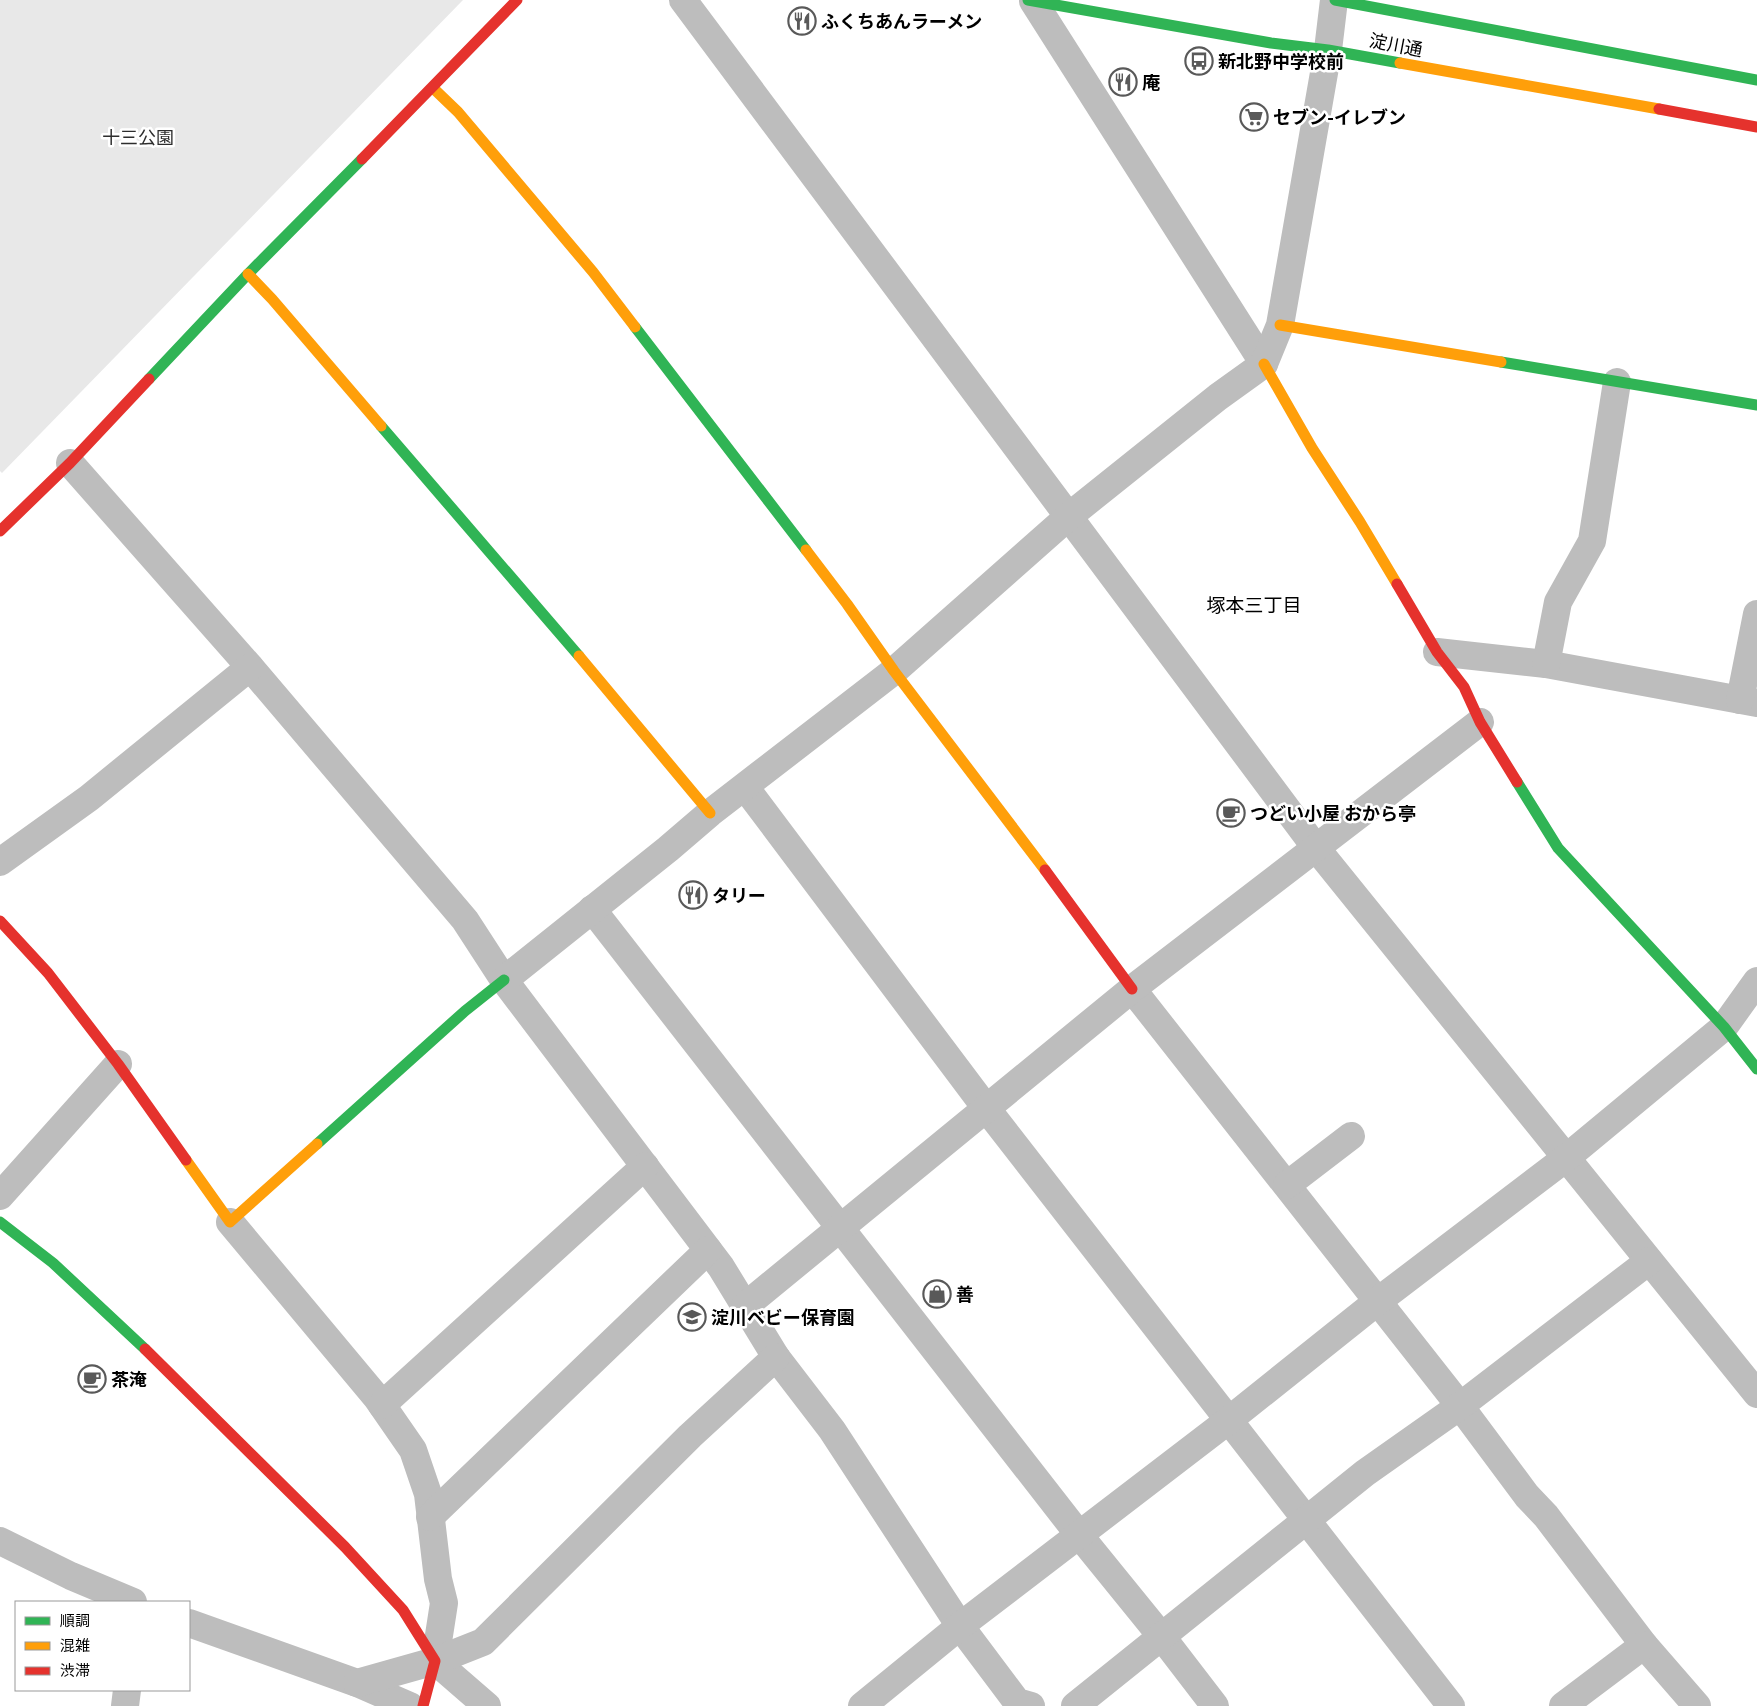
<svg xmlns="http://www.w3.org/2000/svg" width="1757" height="1706" viewBox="0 0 1757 1706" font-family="'Public Sans','Noto Sans JP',sans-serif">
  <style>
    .green { fill: #e8e8e8 }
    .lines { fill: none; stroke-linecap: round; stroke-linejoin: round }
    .street { stroke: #bdbdbd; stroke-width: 28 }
    .fast { stroke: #30b455; stroke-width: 11 }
    .slow { stroke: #ff9f0a; stroke-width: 11 }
    .jam { stroke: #e5322d; stroke-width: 11 }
    .labels { text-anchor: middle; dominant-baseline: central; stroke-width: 5; stroke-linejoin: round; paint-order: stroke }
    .poi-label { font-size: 18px; font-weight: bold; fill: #000; stroke: #fff; text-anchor: start }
    .street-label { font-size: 18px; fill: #000; stroke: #fff }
    .park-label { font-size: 18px; fill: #2d2d2d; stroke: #fff }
    .neighbourhood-label { font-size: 19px; fill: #000; stroke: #fff }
  </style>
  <rect width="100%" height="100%" fill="#fff"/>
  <polygon class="green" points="0,0 463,0 2,473 0,471"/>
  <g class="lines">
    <g class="street">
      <polyline points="683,0 1316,848 1757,1394"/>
      <polyline points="1033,1 1264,364"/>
      <polyline points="70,463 250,667 465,920 504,980 721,1267 776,1357 832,1430 960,1626 1017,1702 1031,1706"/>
      <polyline points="1437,652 1546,664 1757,703"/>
      <polyline points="1546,664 1558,602 1592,541 1617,382"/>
      <polyline points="1740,700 1757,614"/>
      <polyline points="745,787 986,1108 1451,1706"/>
      <polyline points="0,862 89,798 250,667"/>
      <polyline points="592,909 1080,1536 1162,1637 1215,1706"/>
      <polyline points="504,980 668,849 710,813 894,671 1068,517 1218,397 1264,364 1280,325 1328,50 1334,0"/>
      <polyline points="1132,989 1460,1406 1527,1496 1546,1516 1644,1645 1697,1706"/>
      <polyline points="1287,1185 1351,1136"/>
      <polyline points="0,1196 118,1064"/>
      <polyline points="230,1222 377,1398 413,1450 428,1494 438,1579 444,1603 435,1661"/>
      <polyline points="745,1306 1132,989 1480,722"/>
      <polyline points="382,1405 645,1166"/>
      <polyline points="430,1517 708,1250"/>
      <polyline points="0,1541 71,1576 133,1602"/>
      <polyline points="189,1623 357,1683 410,1706"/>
      <polyline points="435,1661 487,1706"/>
      <polyline points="357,1683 435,1661 483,1642 690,1436 776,1357"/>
      <polyline points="125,1706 127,1690"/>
      <polyline points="862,1706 960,1626 1229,1420 1378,1301 1566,1158 1724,1027 1757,981"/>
      <polyline points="1075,1706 1365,1473 1460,1406 1649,1261"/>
      <polyline points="1563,1706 1644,1645"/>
    </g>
    <g class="fast">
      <polyline points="1028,0 1271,43 1328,50 1400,63"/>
      <polyline points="1335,0 1757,80"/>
      <polyline points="635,327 806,550"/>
      <polyline points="1501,362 1757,405"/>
      <polyline points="149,379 248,274 362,159"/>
      <polyline points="381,426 579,656"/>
      <polyline points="1517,782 1558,848 1724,1027 1757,1069"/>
      <polyline points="317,1144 465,1011 504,980"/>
      <polyline points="0,1222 53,1263 145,1349"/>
    </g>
    <g class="slow">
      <polyline points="1400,63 1659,109"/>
      <polyline points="433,88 458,112 593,272 635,327"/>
      <polyline points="248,274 272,299 381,426"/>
      <polyline points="1280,325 1501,362"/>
      <polyline points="1264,364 1312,448 1360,522 1397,584"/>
      <polyline points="806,550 847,604 894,671 1045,870"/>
      <polyline points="579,656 710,813"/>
      <polyline points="186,1160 230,1222 317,1144"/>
    </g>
    <g class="jam">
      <polyline points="1659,109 1757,127"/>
      <polyline points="362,159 517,0"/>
      <polyline points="0,531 70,463 149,379"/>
      <polyline points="1397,584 1437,652 1464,687 1480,722 1517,782"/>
      <polyline points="1045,870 1132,989"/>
      <polyline points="0,921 48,973 118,1064 186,1160"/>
      <polyline points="145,1349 345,1547 403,1610 435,1661 423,1706"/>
    </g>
  </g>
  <defs>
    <g id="restaurant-ring" transform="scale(1.4375)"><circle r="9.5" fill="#fff" stroke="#595959" stroke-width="1.5"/><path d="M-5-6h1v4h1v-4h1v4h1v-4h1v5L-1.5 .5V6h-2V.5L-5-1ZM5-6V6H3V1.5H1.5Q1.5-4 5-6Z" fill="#595959"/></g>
    <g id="bus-ring" transform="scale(1.4375)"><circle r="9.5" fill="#fff" stroke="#595959" stroke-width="1.5"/><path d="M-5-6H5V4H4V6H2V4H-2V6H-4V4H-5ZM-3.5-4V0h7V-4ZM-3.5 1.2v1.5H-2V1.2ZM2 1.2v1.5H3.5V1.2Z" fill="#595959"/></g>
    <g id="supermarket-ring" transform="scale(1.4375)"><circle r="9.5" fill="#fff" stroke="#595959" stroke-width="1.5"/><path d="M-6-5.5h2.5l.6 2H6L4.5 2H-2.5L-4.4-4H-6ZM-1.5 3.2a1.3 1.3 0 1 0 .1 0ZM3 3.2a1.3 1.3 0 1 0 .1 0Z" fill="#595959"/></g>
    <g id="cafe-ring" transform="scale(1.4375)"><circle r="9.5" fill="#fff" stroke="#595959" stroke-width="1.5"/><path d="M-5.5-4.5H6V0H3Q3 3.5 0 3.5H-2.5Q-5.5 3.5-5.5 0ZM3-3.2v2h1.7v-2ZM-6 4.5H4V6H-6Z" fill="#595959"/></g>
    <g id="shop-ring" transform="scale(1.4375)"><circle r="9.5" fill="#fff" stroke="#595959" stroke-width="1.5"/><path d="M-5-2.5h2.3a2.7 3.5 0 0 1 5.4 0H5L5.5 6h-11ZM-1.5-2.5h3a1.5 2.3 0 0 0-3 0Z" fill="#595959"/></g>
    <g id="school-ring" transform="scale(1.4375)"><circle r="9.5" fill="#fff" stroke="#595959" stroke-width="1.5"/><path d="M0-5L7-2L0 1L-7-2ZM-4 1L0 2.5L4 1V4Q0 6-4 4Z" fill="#595959"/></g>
  </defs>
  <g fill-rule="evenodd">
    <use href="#restaurant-ring" x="802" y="21"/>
    <use href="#bus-ring" x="1199" y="61"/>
    <use href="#restaurant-ring" x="1123" y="82"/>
    <use href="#supermarket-ring" x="1254" y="117"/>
    <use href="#cafe-ring" x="1231" y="813"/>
    <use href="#restaurant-ring" x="693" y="895"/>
    <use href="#shop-ring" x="937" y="1294"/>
    <use href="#school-ring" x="692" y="1317"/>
    <use href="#cafe-ring" x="92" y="1379"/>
  </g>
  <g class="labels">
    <g class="poi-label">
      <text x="821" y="21">ふくちあんラーメン</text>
      <text x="1218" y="61">新北野中学校前</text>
      <text x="1142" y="82">庵</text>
      <text x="1273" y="117">セブン-イレブン</text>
      <text x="1250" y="813">つどい小屋 おから亭</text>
      <text x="712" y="895">タリー</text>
      <text x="956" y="1294">善</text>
      <text x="711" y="1317">淀川ベビー保育園</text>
      <text x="111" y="1379">茶淹</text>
    </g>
    <g class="street-label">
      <text transform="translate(1396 45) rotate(11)">淀川通</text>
    </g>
    <g class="park-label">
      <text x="138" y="137">十三公園</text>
    </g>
    <g class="neighbourhood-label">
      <text x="1254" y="605">塚本三丁目</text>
    </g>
  </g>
  <rect x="15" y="1601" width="175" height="90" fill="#ffffff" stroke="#999999"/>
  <rect x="25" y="1617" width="25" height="8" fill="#30b455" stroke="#999999"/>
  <text x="60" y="1626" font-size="15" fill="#000000">順調</text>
  <rect x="25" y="1642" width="25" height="8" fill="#ff9f0a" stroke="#999999"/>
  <text x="60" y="1651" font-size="15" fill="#000000">混雑</text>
  <rect x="25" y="1667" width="25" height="8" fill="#e5322d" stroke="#999999"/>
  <text x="60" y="1676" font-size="15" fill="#000000">渋滞</text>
</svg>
